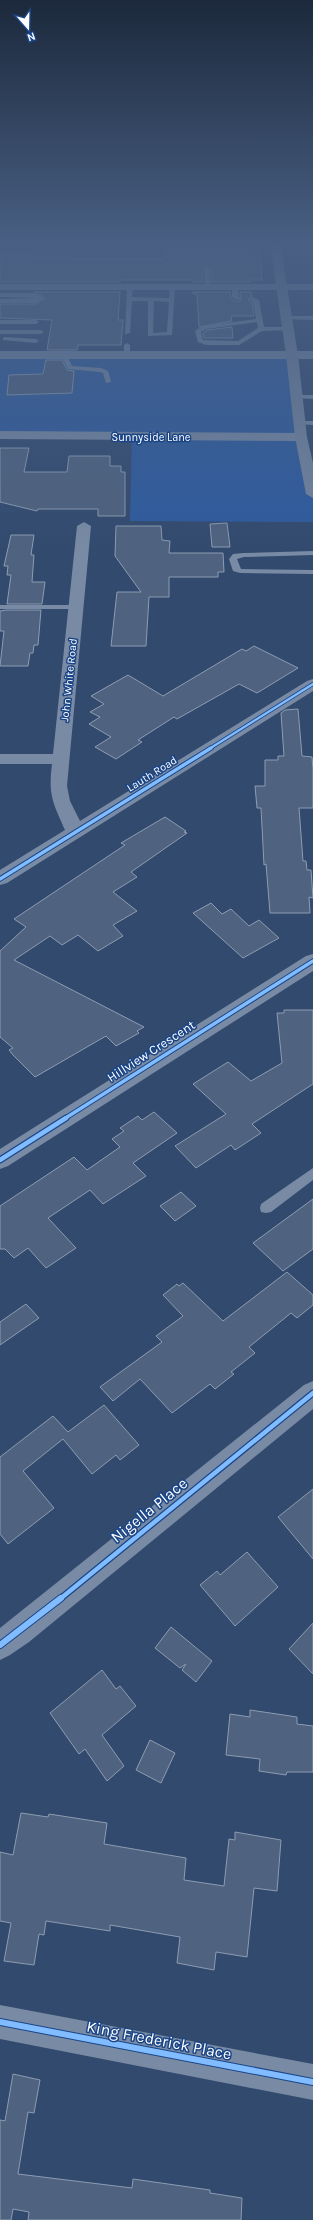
<svg xmlns="http://www.w3.org/2000/svg" width="313" height="2220" viewBox="0 0 313 2220" font-family="Karla,sans-serif">
  <style>
    .green { fill: #2e5b9e }
    .building { fill: #4f627f; stroke: #8d9cb2 }
    .lines { fill: none; stroke-linecap: round; stroke-linejoin: round }
    .lane { fill: #798ba4; fill-rule: evenodd }
    .street { fill: #798ba4; fill-rule: evenodd }
    .secondary { fill: #75869f; fill-rule: evenodd }
    .cycleway-far3-casing { stroke: #1a4587; stroke-width: 4 }
    .cycleway-far2-casing { stroke: #1a4587; stroke-width: 5.5 }
    .cycleway-far1-casing { stroke: #1a4587; stroke-width: 7 }
    .cycleway-casing { stroke: #1a4587; stroke-width: 8 }
    .cycleway-far3 { stroke: #80bcff; stroke-width: 2.5 }
    .cycleway-far2 { stroke: #80bcff; stroke-width: 3.5 }
    .cycleway-far1 { stroke: #80bcff; stroke-width: 4.5 }
    .cycleway { stroke: #80bcff; stroke-width: 6 }
    .labels { text-anchor: middle; dominant-baseline: central; stroke-width: 3; stroke-linejoin: round; paint-order: stroke }
    .far-street-label { font-size: 11px; fill: #fff; stroke: #1a4587 }
    .street-label { font-size: 13px; fill: #fff; stroke: #1a4587 }
    .near-street-label { font-size: 16px; fill: #fff; stroke: #1a4587 }
  </style>
  <rect width="100%" height="100%" fill="#324a6e"/>
  <polygon class="green" points="0,355 292,355 313,496 313,522 130,521 132,436 0,435"/>
  <g class="building">
    <polygon points="196,242 258,242 262,280 250,280 250,282 212,282 212,269 206,266 202,269 203,282 193,282 193,280 121,280 120,282 0,282 0,264 3,253 31,253 30,257 74,257 74,259 165,259 165,245 196,245"/>
    <polygon points="34,292 120,292 118,320 123,320 121,345 78,345 77,350 47,350 52,320 0,318 0,304 36,304 45,298"/>
    <polygon points="193,292 230,292 231,298 236,302 241,301 240,292 251,292 252,296 248,300 252,302 254,316 231,316 232,321 199,327 197,294 193,294"/>
    <polygon points="232,327 233,338 204,338 203,333 207,330"/>
    <polygon points="46,360 62,360 67,370 74,371 72,393 7,395 9,375 43,374"/>
    <polygon points="0,448 29,448 24,472 67,472 69,456 110,456 110,466 121,466 121,472 125,472 125,516 98,516 98,509 38,509 37,511 0,502"/>
    <polygon points="227,523 230,547 212,547 210,524"/>
    <polygon points="116,526 161,526 162,540 170,541 169,553 223,553 224,572 218,572 218,577 169,577 169,597 149,597 146,646 111,646 117,592 141,592 115,556"/>
    <polygon points="11,535 34,535 31,555 34,555 32,582 45,582 42,604 7,604 11,575 7,575 8,566 4,566"/>
    <polygon points="6,610 41,610 38,645 34,645 33,653 30,653 28,666 0,666 4,631 0,631 0,611"/>
    <polygon points="254,646 298,668 257,693 239,684 177,719 174,717 138,740 142,742 116,759 95,747 111,737 89,724 100,717 90,712 104,704 91,696 128,675 163,696 242,649 246,651"/>
    <polygon points="298,709 302,756 312,757 313,769 313,808 299,808 303,861 306,861 307,870 311,870 313,898 309,897 310,913 270,913 266,864 264,865 261,808 257,808 255,786 265,786 265,760 278,760 278,756 284,756 281,713 285,710"/>
    <polygon points="165,817 186,831 184,832 187,833 131,872 137,877 113,892 137,911 113,925 123,936 98,951 78,935 62,945 50,936 14,960 144,1027 137,1031 139,1033 116,1046 106,1036 35,1077 13,1055 9,1050 13,1048 0,1037 0,951 26,927 14,919 125,845 121,843"/>
    <polygon points="211,903 222,914 231,909 249,926 259,920 279,938 243,958 193,913"/>
    <polygon points="284,1010 313,1010 313,1084 252,1124 261,1133 235,1150 231,1145 196,1168 175,1146 226,1114 193,1084 228,1062 251,1081 282,1063 277,1013 284,1013"/>
    <polygon points="154,1112 177,1133 133,1163 146,1176 103,1204 90,1190 48,1218 76,1248 46,1268 28,1248 14,1258 5,1249 0,1249 0,1206 74,1157 87,1170 120,1147 112,1139 124,1131 120,1128 138,1116 142,1120"/>
    <polygon points="181,1192 196,1206 175,1221 160,1206"/>
    <polygon points="313,1199 313,1249 283,1271 253,1243"/>
    <polygon points="287,1272 313,1295 313,1305 297,1318 291,1313 249,1347 255,1353 231,1372 234,1374 215,1389 210,1384 172,1413 140,1379 113,1401 100,1387 162,1342 156,1336 183,1316 163,1295 177,1284 179,1286 183,1283 223,1321"/>
    <polygon points="26,1304 39,1318 0,1345 0,1322"/>
    <polygon points="104,1405 139,1445 120,1460 116,1455 92,1474 63,1439 23,1471 54,1508 8,1544 0,1534 0,1457 53,1416 68,1432"/>
    <polygon points="313,1489 313,1559 278,1517"/>
    <polygon points="247,1552 278,1587 235,1626 200,1585 217,1571 220,1575"/>
    <polygon points="313,1623 313,1674 289,1649"/>
    <polygon points="171,1627 212,1661 196,1682 182,1670 186,1664 180,1668 155,1648"/>
    <polygon points="102,1670 116,1689 120,1686 136,1706 102,1735 124,1766 107,1781 85,1749 79,1754 50,1713"/>
    <polygon points="250,1710 297,1717 297,1724 313,1726 313,1772 287,1772 286,1775 259,1771 260,1759 226,1755 230,1714 250,1717"/>
    <polygon points="150,1740 175,1753 161,1783 136,1770"/>
    <polygon points="21,1813 48,1817 49,1814 107,1823 104,1844 186,1858 184,1880 224,1886 229,1839 235,1840 235,1832 281,1840 277,1891 254,1888 247,1957 216,1952 214,1970 177,1963 180,1937 110,1925 110,1931 46,1921 44,1935 39,1934 34,1965 4,1961 11,1923 0,1921 0,1852 13,1855"/>
    <polygon points="13,2074 40,2080 34,2113 28,2112 18,2174 132,2188 133,2179 210,2190 210,2193 242,2198 241,2220 28,2220 29,2212 13,2209 11,2220 0,2220 0,2120 5,2121"/>
  </g>
  <g class="lines">
    <g class="lane">
      <polygon points="207,267 210,269 211,287 208,289 205,287 204,269"/>
      <path d="M130,285L133,287L132,297L169,298L170,287L175,286L172,335L148,336V301H132L130,333L125,334L127,287ZM154,301L169,302L167,332L153,333Z"/>
      <polygon points="232,286 237,287 240,300 236,300 232,297"/>
      <polygon points="0,293 34,293 44,298 36,303 0,303 0,299 36,298 0,297"/>
      <path d="M252,297L259,300L264,327H288L290,330L262,331L239,345H206L198,342L195,331L202,326L256,319L253,301L249,299ZM257,322L258,328L238,341L203,340L201,332L206,329Z"/>
      <polygon points="286,316 313,316 313,320 284,319"/>
      <polygon points="0,320 36,320 39,322 36,324 0,324"/>
      <polygon points="0,330 41,330 44,332 41,334 0,334"/>
      <polygon points="5,337 36,339 39,341 36,343 3,340 3,338"/>
      <polygon points="127,343 130,345 130,356 127,358 124,356 124,345"/>
      <polygon points="64,354 67,356 72,366 101,368 108,371 111,382 106,383 103,373 100,372 68,369 61,356"/>
      <polygon points="297,395 313,395 313,399 295,398 295,396"/>
      <polygon points="300,421 313,421 313,425 298,424 298,422"/>
      <polygon points="313,551 313,555 244,557 237,559 241,569 313,570 313,574 240,573 233,571 229,559 233,554 244,553"/>
      <polygon points="0,605 76,605 80,607 76,609 0,609"/>
      <polygon points="313,1168 313,1180 271,1212 266,1213 261,1212 260,1208 261,1204"/>
    </g>
    <g class="street">
      <rect x="0" y="284" width="313" height="6"/>
      <rect x="0" y="351" width="313" height="8"/>
      <polygon points="0,431 301,433 307,437 301,441 0,439"/>
      <path d="M84,522L91,526L67,786L70,801L80,821L307,681L313,679V691L7,883L0,885V870L65,830C53,802 48,796 52,764H0V754H53L77,526Z"/>
      <polygon points="313,954 313,971 8,1166 0,1169 0,1149 306,956"/>
      <polygon points="313,1381 313,1409 29,1642 10,1655 0,1660 0,1628 304,1385"/>
      <polygon points="0,2005 313,2064 313,2100 0,2039"/>
    </g>
    <polygon class="secondary" points="270,242 280,242 298,355 307,437 313,463 313,498 306,494 295,437 286,355"/>
    <g class="cycleway-far3-casing">
      <polyline id="cycleway-far3" points="209,749 313,684"/>
    </g>
    <g class="cycleway-far2-casing">
      <g id="cycleway-far2">
        <polyline points="0,879 211,748"/>
        <polyline points="64,1119 313,961"/>
      </g>
    </g>
    <g class="cycleway-far1-casing">
      <g id="cycleway-far1">
        <polyline points="0,1160 66,1118"/>
        <polyline points="60,1599 313,1393"/>
      </g>
    </g>
    <g class="cycleway-casing">
      <g id="cycleway">
        <polyline points="0,1645 61,1598"/>
        <polyline points="0,2022 313,2082"/>
      </g>
    </g>
    <use href="#cycleway-far3" class="cycleway-far3"/>
    <use href="#cycleway-far2" class="cycleway-far2"/>
    <use href="#cycleway-far1" class="cycleway-far1"/>
    <use href="#cycleway" class="cycleway"/>
  </g>
  <linearGradient id="sky" x2="0" y2="1"><stop stop-color="#1c293c"/><stop offset="0.44" stop-color="#496084"/><stop offset="1" stop-color="#496084" stop-opacity="0"/></linearGradient>
  <rect width="313" height="553" fill="url(#sky)"/>
  <g class="labels">
    <g class="far-street-label">
      <text x="151" y="437">Sunnyside Lane</text>
      <text transform="translate(69 680) rotate(-84)">John White Road</text>
      <text transform="translate(152 774) rotate(-32)">Lauth Road</text>
    </g>
    <g class="street-label">
      <text transform="translate(151 1051) rotate(-33)">Hillview Crescent</text>
    </g>
    <g class="near-street-label">
      <text transform="translate(149 1510) rotate(-39)">Nigella Place</text>
      <text transform="translate(159 2040) rotate(11)">King Frederick Place</text>
    </g>
  </g>
  <g transform="translate(28 28) rotate(160)" stroke="#1a4587" stroke-width="3" paint-order="stroke">
  <path d="M0-3L7 15L0 10L-7 15Z" fill="#ffffff"/>
  <text y="-6" font-size="11" font-weight="bold" text-anchor="middle" fill="#ffffff">N</text>
  </g>
</svg>
